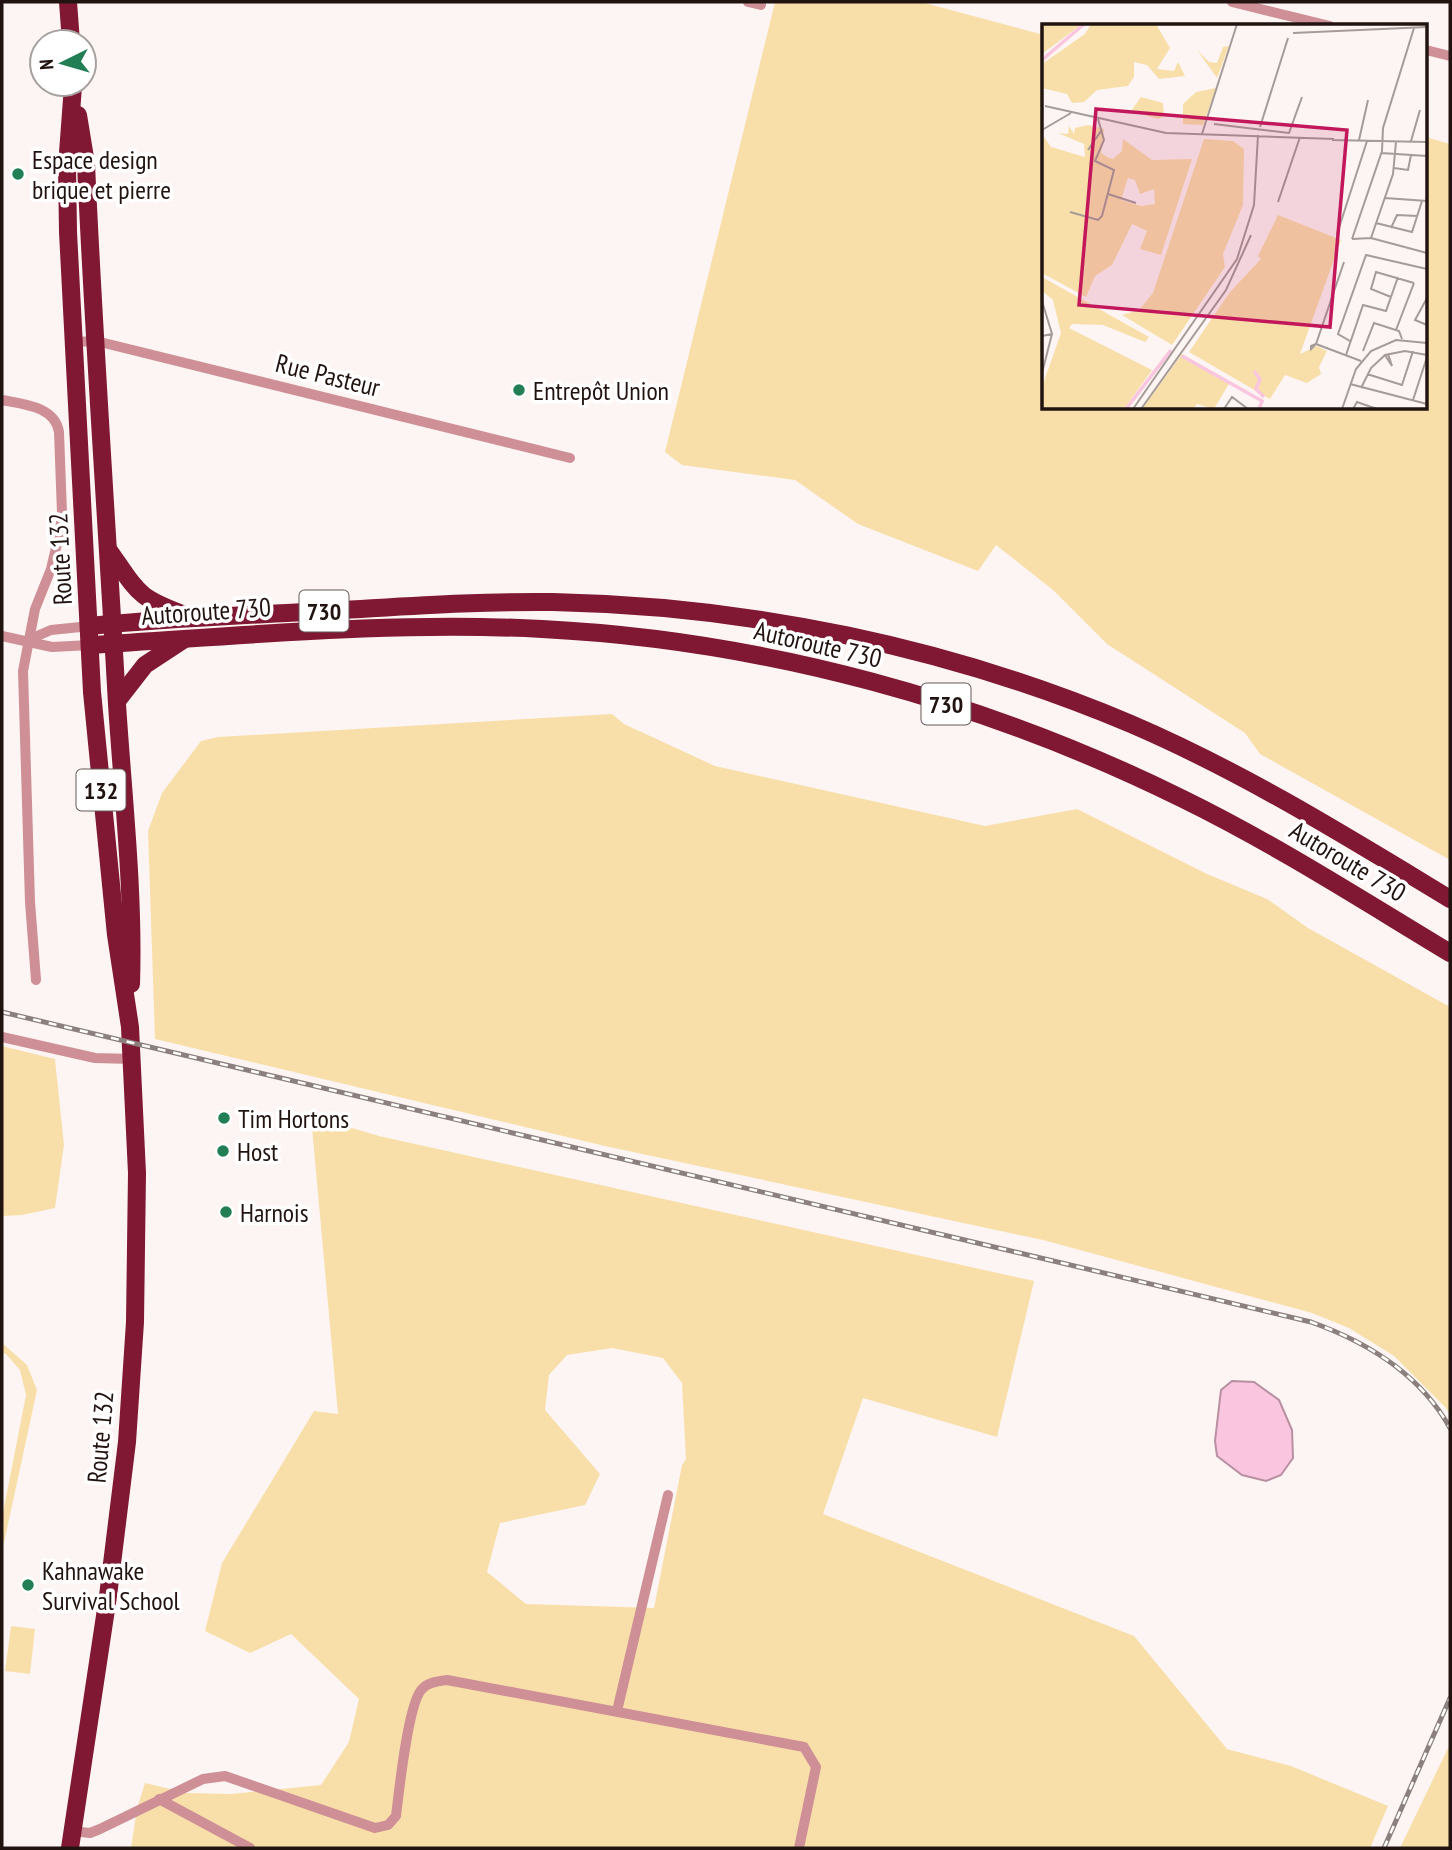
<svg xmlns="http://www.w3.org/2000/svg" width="1452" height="1850" viewBox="0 0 1452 1850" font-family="'PT Sans Narrow',sans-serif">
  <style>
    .green { fill: #f8dfaa; fill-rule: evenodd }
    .water { fill: #f9c5df; stroke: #b890a1; stroke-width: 2 }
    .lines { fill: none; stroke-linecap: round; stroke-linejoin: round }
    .minor { stroke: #cf8f96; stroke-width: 10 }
    .highway { stroke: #801733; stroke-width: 18 }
    .rail-casing { stroke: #8b807d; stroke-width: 5 }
    .rail { stroke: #fff; stroke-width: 2.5; stroke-dasharray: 8; stroke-linecap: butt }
    .poi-dot { fill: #227f55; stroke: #fff; stroke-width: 2.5 }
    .labels { text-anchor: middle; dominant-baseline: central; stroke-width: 7; stroke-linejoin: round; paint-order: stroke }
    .shield { fill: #fff; stroke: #645a58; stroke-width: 2 }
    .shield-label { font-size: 24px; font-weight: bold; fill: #211410 }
    .poi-label { font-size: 26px; fill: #211410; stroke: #fff; text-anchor: start }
    .street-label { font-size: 26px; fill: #211410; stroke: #fff }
    .inset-river { fill: none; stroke: #f9c5df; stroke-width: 3.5 }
    .inset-road { fill: none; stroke: #a59b98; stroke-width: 2 }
    .view { fill: #c2185b; fill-opacity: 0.15; stroke: #c2185b; stroke-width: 3.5 }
    .inset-edge { fill: none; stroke: #211410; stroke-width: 3.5 }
  </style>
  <rect width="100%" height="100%" fill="#fdf5f3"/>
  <g class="green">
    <polygon points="775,2 921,2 1044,35 1044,408 1426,408 1426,137 1450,144 1450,860 1260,754 1245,733 1107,644 1053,590 996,545 978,571 858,524 795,480 682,465 665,452"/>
    <polygon points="612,714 624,724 715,766 985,826 1077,809 1207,874 1267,899 1308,928 1450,1007 1450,1415 1446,1408 1394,1356 1349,1328 1312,1313 1043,1240 605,1146 155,1039 148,831 162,793 201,741 218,737"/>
    <polygon points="2,1046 55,1059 64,1145 55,1208 22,1215 2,1216"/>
    <path d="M311,1116L379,1136L1034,1281L997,1437L863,1398L823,1514L1134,1636L1227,1749L1291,1766L1388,1806L1370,1848H131L137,1809L145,1783L187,1793L231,1794L321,1785L349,1742L359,1699L291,1634L250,1653L205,1631L222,1563L314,1411L338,1414ZM612,1348L663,1358L682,1383L686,1459L682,1465L654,1608L526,1604L487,1572L500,1523L585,1505L600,1474L545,1410L549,1375L567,1355Z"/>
    <polygon points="2,1343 27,1365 37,1390 2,1552 2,1518 26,1395 20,1370 7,1355 2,1352"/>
    <polygon points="11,1626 35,1629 30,1674 5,1671"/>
    <polygon points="1450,1744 1450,1848 1400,1848"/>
  </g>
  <polygon class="water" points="1232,1381 1254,1382 1279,1400 1292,1430 1293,1458 1281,1475 1266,1481 1242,1475 1217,1456 1215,1441 1221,1390"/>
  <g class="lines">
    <g class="minor">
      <polyline points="748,2 761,5"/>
      <polyline points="1232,2 1330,26"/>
      <polyline points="1426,50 1450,56"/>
      <polyline points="74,342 96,341 570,458"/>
      <path d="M2,400C22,404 55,406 59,432L62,513L60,531L51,569L35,609L23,671L30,902L36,980"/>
      <polyline points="2,636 52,647 90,645"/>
      <polyline points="28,640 51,630 90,626"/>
      <polyline points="2,1037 95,1058 132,1059"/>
      <polyline points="617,1711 668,1495"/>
      <polyline points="159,1799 250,1848"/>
      <path d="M72,1831L90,1833L100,1829L203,1779L225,1776L375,1828L388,1825L396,1816C399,1792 408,1703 422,1689C428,1682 439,1681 447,1680L804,1747L816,1767L799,1848"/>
    </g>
    <g class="highway">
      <polyline points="68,2 71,42"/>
      <path d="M78,115L86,164C94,344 107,524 117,704C123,797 134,891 131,984"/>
      <path d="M110,552C139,594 138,598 188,616"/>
      <path d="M90,626C161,619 232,616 304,612C387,608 470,601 553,602C751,606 949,647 1131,724C1243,772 1346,836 1450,899"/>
      <path d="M90,645C241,636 391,621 542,629C763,640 985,701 1183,799C1275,844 1362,900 1450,953"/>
      <polyline points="117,701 145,665 183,640"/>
      <polyline points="70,1848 108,1596 127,1442 135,1322 137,1173 130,1027 116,935 92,692 68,232 67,166 73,86"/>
    </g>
    <g class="rail-casing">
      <g id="rail">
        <path d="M2,1012L1311,1322C1367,1342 1420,1374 1450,1428"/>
        <polyline points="1384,1848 1450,1698"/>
      </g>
    </g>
    <use href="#rail" class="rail"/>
  </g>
  <g class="poi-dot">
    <circle cx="18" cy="174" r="7"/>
    <circle cx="519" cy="390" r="7"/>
    <circle cx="224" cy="1118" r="7"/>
    <circle cx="223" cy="1151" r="7"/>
    <circle cx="226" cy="1212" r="7"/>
    <circle cx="28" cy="1585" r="7"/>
  </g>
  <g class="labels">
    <g class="shield">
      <rect x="299.5" y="590.5" width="49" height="41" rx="5"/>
      <rect x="921.5" y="683.5" width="49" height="41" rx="5"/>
      <rect x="76.5" y="769.5" width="49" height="41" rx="5"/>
    </g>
    <g class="shield-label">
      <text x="324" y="611">730</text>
      <text x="946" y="704">730</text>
      <text x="101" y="790">132</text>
    </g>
    <g class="poi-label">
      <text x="32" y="159">Espace design<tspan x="32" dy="30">brique et pierre</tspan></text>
      <text x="533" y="390">Entrepôt Union</text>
      <text x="238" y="1118">Tim Hortons</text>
      <text x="237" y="1151">Host</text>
      <text x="240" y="1212">Harnois</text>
      <text x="42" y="1570">Kahnawake<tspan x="42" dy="30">Survival School</tspan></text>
    </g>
    <g class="street-label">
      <text transform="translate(328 375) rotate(14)">Rue Pasteur</text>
      <text transform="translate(60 559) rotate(-93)">Route 132</text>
      <text transform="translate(206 611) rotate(-4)">Autoroute 730</text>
      <text transform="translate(818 644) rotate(13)">Autoroute 730</text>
      <text transform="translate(1348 861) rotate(31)">Autoroute 730</text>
      <text transform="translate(100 1437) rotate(-85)">Route 132</text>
    </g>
  </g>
  <g transform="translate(1042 24)">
    <rect width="385" height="385" fill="#fdf5f3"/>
    <path d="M0,0H40L0,30ZM49,0H114L128,24L115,45L132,47L136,38L143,52L117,55L105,41L92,38V53L86,62L55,66L42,78L30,79L25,70L0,64V40L43,10ZM187,22L175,54L155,26L167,38L175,39L181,23ZM174,64L161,101L141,100V80L154,68ZM99,73L121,79L122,92L116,95L89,87ZM46,101L62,105L59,129L65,133L71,135L80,127L81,115L110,136L150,135L119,231L98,225L105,207L90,200L70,241L53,252L44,273L0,249V110L9,123L43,133L42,120L16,109L26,110L27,102L32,110L33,104ZM86,154L93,156L98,170L112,165L113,180L99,182L79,176ZM162,115L191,117L202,125L201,181L181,230L183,243L130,321L80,291L97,286L111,269ZM236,191L299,216L258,330L275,322L285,327L277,343L279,350L265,359L243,351L228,375L147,328L188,268L219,235L216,232ZM0,253L107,313L103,318L61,301L30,300L27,304L110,346L82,385H0V363L19,309L11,276L0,267ZM140,330L188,358L172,385L155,380L151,385H100Z" fill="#f8dfaa" fill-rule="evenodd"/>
    <path class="inset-river" d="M0,36L42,0M140,332L220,377L217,385M212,347L218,355L214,365L222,373M84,385L129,326"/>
    <path class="inset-road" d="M251,9L385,3M3,82L124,109L292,115M172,100L247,109L260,73M218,103L246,14M0,106L29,89M160,110L195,0M290,116L385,118M317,116L326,76M369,117L378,86M46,126L59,107M339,129L385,132M352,144L366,146L369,131M66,170L94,179M343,174L385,177M236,178L258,113M28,188L56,196L60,192L72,146L53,137L62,116L56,95M334,199L370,208L380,177M349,204L355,191L376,192M295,210L325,117M329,214L351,150L354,118M310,215L340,127L341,104L372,4M310,215L329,214L385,229M349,273L329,265L334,248L372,259M385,274L373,296L385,301M0,277L10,310L0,312M354,306L372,259M308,317L296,310L324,231L385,245M274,320L269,325V322L274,320L302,238M274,320L319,337M321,327L332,299L357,307L360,315M304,331L321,281L344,287L356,253M343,331L350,342L346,330M0,349L10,310M325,350L360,361L371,327M308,360L385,380M319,364L329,344L343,331L363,327L385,331M371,376L385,333M91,385L195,235L212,181L216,111M99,385L184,266L209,211M182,385L190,373L206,385M300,385L314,345L329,327L354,316L385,319M311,385L315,378L335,385"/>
    <path class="view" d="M54,85L305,106L288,303L37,281Z"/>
    <rect width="385" height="385" class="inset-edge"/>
  </g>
  <rect width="1452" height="1850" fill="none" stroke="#211410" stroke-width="7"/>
  <g transform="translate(63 63) rotate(265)"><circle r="33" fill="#ffffff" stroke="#a6a19f" stroke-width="2"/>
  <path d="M0-5L12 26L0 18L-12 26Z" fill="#227f55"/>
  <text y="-10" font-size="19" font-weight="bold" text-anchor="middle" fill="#211410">N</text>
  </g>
</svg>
